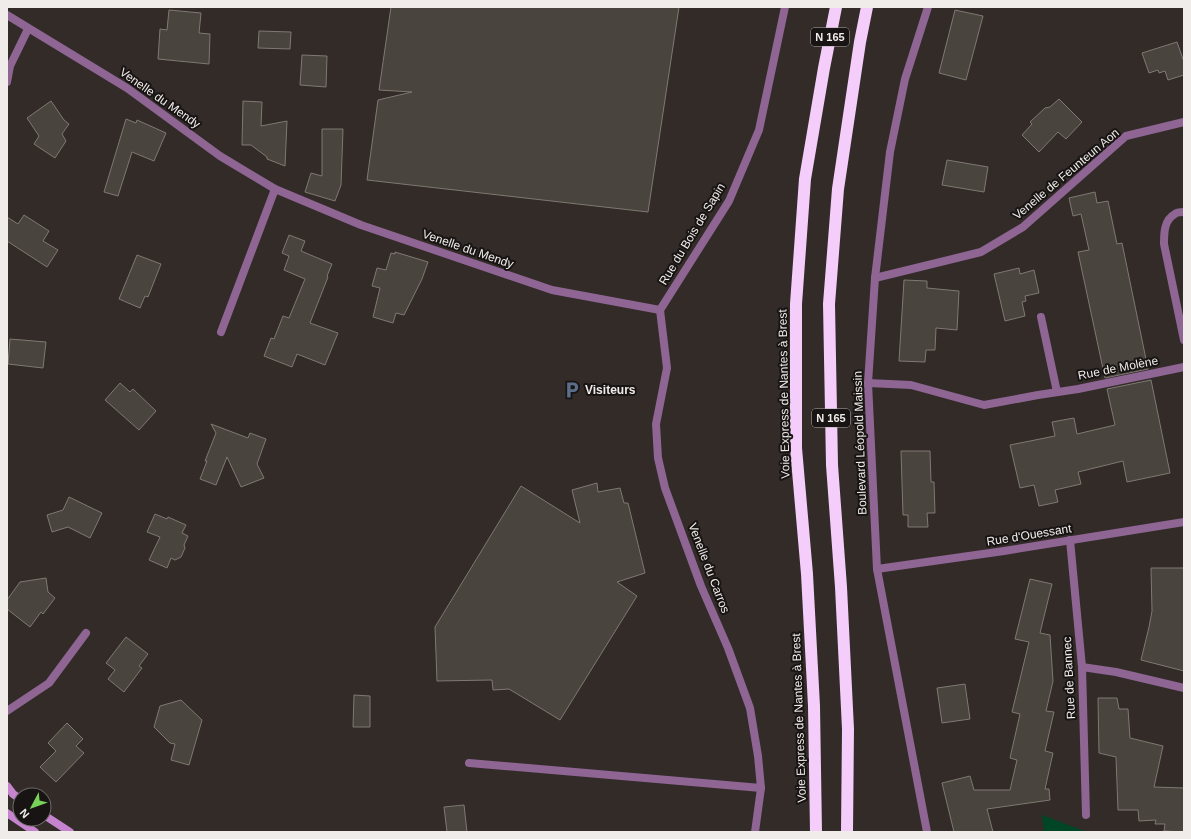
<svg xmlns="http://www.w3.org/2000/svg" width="1191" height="839" viewBox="0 0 1191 839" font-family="Arial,sans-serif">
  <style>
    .green { fill: #004526 }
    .building { fill: #49443e; stroke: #7e7972 }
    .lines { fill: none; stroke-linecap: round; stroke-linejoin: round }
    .lane { stroke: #8e6593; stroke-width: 8 }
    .street { stroke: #8e6593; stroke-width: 8 }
    .secondary { stroke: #c584cd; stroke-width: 8 }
    .highway { stroke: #f5cdfa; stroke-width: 12 }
    .labels { text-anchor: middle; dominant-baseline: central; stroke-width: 4; stroke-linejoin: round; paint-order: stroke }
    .shield { fill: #171413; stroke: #afaba9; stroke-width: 1 }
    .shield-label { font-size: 11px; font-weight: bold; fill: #f0ece9 }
    .street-label { font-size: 12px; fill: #f0ece9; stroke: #171413 }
    .poi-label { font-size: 12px; font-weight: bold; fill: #f0ece9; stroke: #171413; text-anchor: start }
  </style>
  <rect width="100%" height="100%" fill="#322b28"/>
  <polygon class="green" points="1042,815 1087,832 1044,832"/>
  <g class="building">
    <polygon points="391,7 679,7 648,212 367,180 378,100 412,92 379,90"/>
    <polygon points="169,10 201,13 199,33 210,34 209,64 158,59 160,29 167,30"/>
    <polygon points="955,10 983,16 966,80 939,73"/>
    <polygon points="259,31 291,32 290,49 258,48"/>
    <polygon points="1177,42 1184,62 1184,75 1168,80 1165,71 1159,73 1158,70 1149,73 1142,53"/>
    <polygon points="302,55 327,56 326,87 300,85"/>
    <polygon points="1059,99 1082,122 1066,139 1058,132 1039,152 1022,135 1032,124 1030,122 1045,108 1050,107"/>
    <polygon points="51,101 64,120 69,124 62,134 66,141 55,158 34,144 39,136 27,118"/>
    <polygon points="243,101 262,102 261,126 287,121 285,166 267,159 267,157 251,145 242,145"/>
    <polygon points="126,119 136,123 137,120 166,133 154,161 132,152 118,196 104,192"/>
    <polygon points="322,129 343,129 341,185 335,201 305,192 311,173 322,176"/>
    <polygon points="947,160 988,167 984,192 942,185"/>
    <polygon points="1095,192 1097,203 1108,201 1117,244 1122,243 1148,369 1105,378 1078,252 1089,250 1081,214 1073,216 1069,198"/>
    <polygon points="24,215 49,231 43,241 58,250 47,267 7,241 7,217 18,224"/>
    <polygon points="289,235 305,241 301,251 332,264 327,276 328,277 310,323 338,333 325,365 297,354 292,367 264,356 271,338 274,339 283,316 289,318 305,279 284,270 289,256 282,253"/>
    <polygon points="395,252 428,262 422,279 404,315 396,313 393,323 373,317 380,288 372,286 377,268 386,270 391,253 395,254"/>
    <polygon points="137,255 161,264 148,297 145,296 140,308 119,299"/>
    <polygon points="1019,268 1020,274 1034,270 1039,293 1025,296 1026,301 1022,302 1025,316 1005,321 994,274"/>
    <polygon points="904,280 927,281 927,288 959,291 957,330 936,328 935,350 926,350 925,362 899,361"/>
    <polygon points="10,339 46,342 43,368 8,364"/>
    <polygon points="1151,380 1170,473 1127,482 1123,461 1078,472 1081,484 1055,490 1058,502 1039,506 1034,485 1020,488 1010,445 1055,436 1052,422 1074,418 1077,434 1115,425 1107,389"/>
    <polygon points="120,383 130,392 133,389 156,411 139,430 105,400"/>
    <polygon points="211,424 248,438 250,433 266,439 257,464 264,478 241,487 227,457 216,485 200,479 207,461 205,461 216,433"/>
    <polygon points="901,451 930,451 931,482 934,482 935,513 927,513 928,527 908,527 908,515 903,515"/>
    <polygon points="597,483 598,492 620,488 624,503 628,503 645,573 617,582 637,596 560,720 509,689 493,690 492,680 437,681 435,627 521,486 580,523 572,490"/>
    <polygon points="69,497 102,513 90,538 68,527 52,532 47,515 63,510"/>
    <polygon points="155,514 167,519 168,517 186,525 182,533 188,536 184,545 185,548 181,557 175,560 171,558 167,568 149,560 160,537 147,532"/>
    <polygon points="1151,568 1184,568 1184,671 1141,660 1149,627 1152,611"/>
    <polygon points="46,578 48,592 55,598 43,614 41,612 30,627 7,609 7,600 20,582"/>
    <polygon points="1030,579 1052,584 1040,633 1050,635 1053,681 1046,711 1054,712 1045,751 1053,753 1045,789 1049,789 1050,800 987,809 993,832 954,832 942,783 970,776 974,790 1010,790 1017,760 1010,758 1020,714 1012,712 1029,642 1015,639"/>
    <polygon points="126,637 148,654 139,666 142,668 124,692 108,679 115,670 106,663"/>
    <polygon points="965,684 970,719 942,723 937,688"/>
    <polygon points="354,695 370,696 370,727 353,727"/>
    <polygon points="1098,698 1117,698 1119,709 1128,709 1130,738 1163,746 1154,787 1184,788 1184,832 1164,831 1165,824 1155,824 1156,820 1139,821 1138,810 1118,810 1116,757 1099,753"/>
    <polygon points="181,700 202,720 189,765 171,760 175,744 170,743 154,727 160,706"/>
    <polygon points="67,723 83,739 76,746 84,753 56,782 40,767 56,751 48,743"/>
    <polygon points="464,805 467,832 447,832 444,807"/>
  </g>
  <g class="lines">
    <polyline class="lane" points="469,763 761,788"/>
    <g class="street">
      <polyline points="7,15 127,88 220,156 275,189 361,225 552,290 660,310"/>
      <polyline points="7,82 10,66 28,29"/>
      <path d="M1184,212C1181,212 1177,212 1175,214C1164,220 1164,233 1164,244L1184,340"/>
      <polyline points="875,278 981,252 1023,227 1126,136 1184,122"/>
      <polyline points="660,310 667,368 656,424 658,458 665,488 701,586 728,648 750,708 758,756 761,788 755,832"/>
      <polyline points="660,310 729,201 759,130 785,7"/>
      <polyline points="1041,317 1057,392"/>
      <polyline points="221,332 275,189"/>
      <polyline points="868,383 911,385 984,405 1038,395 1078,389 1184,367"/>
      <polyline points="1070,540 1082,667 1086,815"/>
      <polyline points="877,569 1004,551 1184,522"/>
      <polyline points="1082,667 1116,672 1184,688"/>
      <polyline points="7,711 49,683 86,633"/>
      <polyline points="927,832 877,569 868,383 875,278 890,152 905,79 928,7"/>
    </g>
    <g class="secondary">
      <polyline points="7,786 13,794 20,799"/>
      <polyline points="7,813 35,832"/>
      <polyline points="44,815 70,832"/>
    </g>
    <g class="highway">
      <polyline points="816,832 814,706 807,574 796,448 796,304 805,179 824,68 836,7"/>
      <polyline points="847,832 848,729 841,587 832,465 829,304 838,189 860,42 867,7"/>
    </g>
  </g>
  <defs>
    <g id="parking-bare" transform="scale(1.38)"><path d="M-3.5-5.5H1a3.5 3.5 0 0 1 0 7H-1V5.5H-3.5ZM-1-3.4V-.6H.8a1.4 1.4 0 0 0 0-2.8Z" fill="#5c6f8a" stroke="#171413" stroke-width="2.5" paint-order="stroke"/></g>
  </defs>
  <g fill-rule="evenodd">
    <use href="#parking-bare" x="572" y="390"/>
  </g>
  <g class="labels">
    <g class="shield">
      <rect x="811" y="28" width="38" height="18" rx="3"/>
      <rect x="812" y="409" width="38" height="18" rx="3"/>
    </g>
    <g class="shield-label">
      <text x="830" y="37">N 165</text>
      <text x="831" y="418">N 165</text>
    </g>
    <g class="street-label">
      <text transform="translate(160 98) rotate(35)">Venelle du Mendy</text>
      <text transform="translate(1066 174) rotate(-40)">Venelle de Feunteun Aon</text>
      <text transform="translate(692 234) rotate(-59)">Rue du Bois de Sapin</text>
      <text transform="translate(468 249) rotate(19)">Venelle du Mendy</text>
      <text transform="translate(1118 368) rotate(-11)">Rue de Molène</text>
      <text transform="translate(784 394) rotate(-91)">Voie Express de Nantes à Brest</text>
      <text transform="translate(860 443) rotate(-92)">Boulevard Léopold Maissin</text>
      <text transform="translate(1029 535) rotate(-9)">Rue d'Ouessant</text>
      <text transform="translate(709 568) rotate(69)">Venelle du Carros</text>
      <text transform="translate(1069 678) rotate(-93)">Rue de Bannec</text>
      <text transform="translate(799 718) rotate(-92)">Voie Express de Nantes à Brest</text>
    </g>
    <g class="poi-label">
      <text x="585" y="390">Visiteurs</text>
    </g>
  </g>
  <rect width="1191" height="839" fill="none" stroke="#f0ece9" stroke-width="16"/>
  <g transform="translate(32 807) rotate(229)"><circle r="19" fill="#171413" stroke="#6e6a69"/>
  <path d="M0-3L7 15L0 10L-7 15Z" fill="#78d158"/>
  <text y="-6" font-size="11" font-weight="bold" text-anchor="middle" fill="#f0ece9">N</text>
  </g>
</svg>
